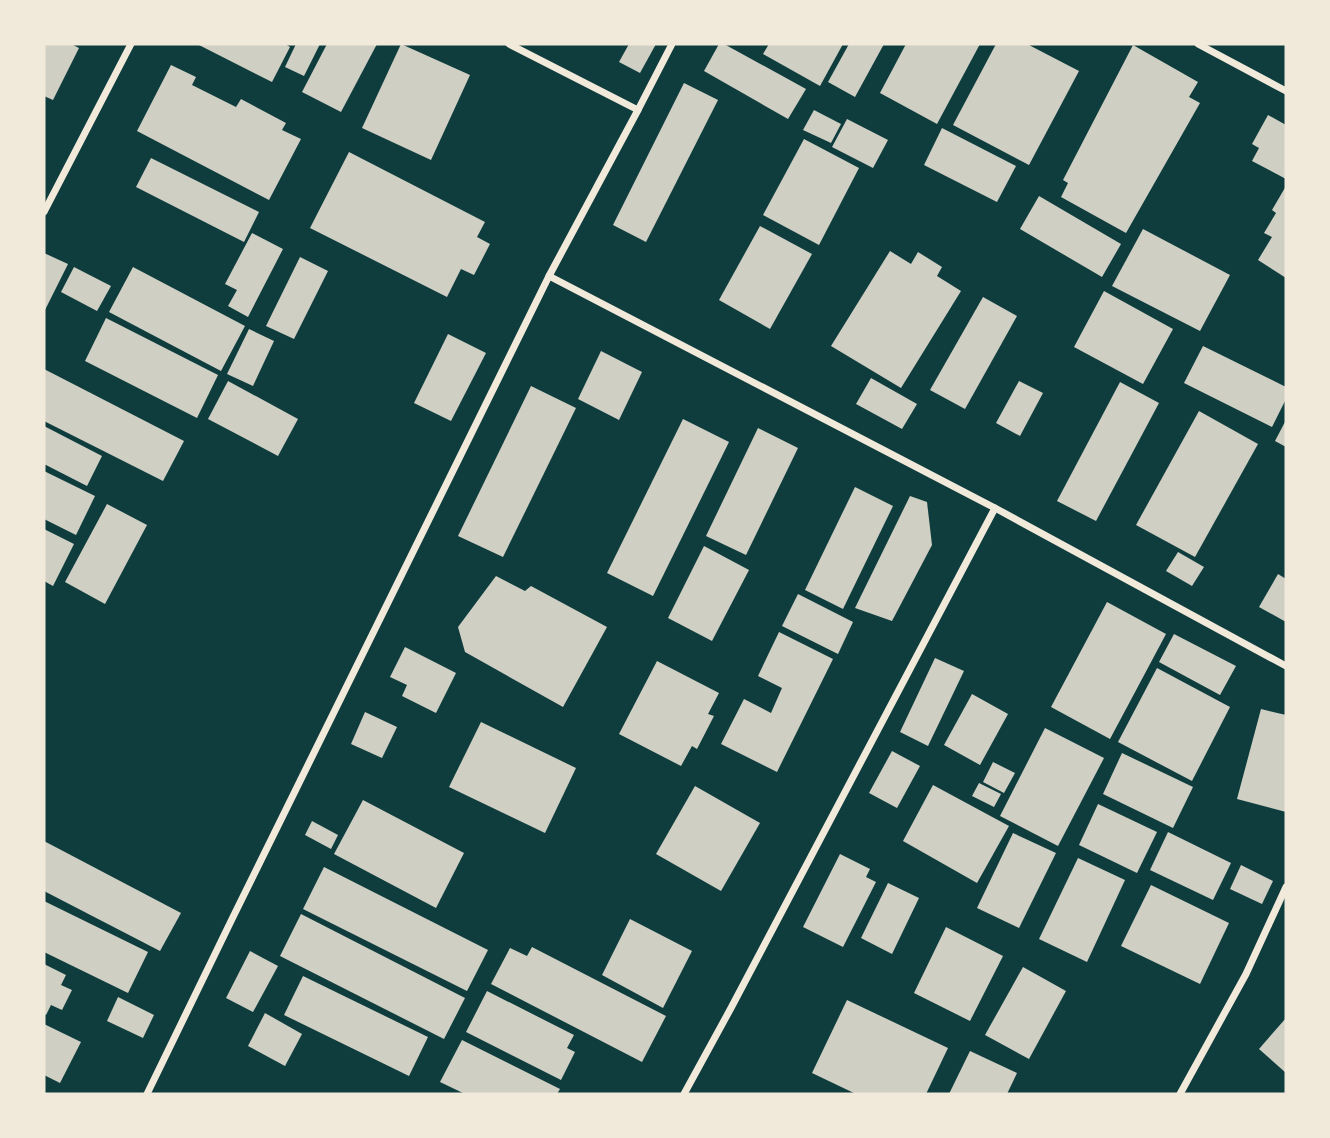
<svg xmlns="http://www.w3.org/2000/svg" width="1330" height="1138" viewBox="0 0 1330 1138" font-family="'Roboto Condensed',sans-serif">
  <style>
    .building { fill: #cfcfc3 }
    .lines { fill: none; stroke-linecap: round; stroke-linejoin: round }
    .minor { stroke: #f1e9da; stroke-width: 7 }
  </style>
  <rect width="100%" height="100%" fill="#0f3d3e"/>
  <g class="building">
    <polygon points="44,44 71,44 79,48 53,100 44,96"/>
    <polygon points="197,44 285,44 290,47 272,82"/>
    <polygon points="296,44 320,44 304,76 285,67"/>
    <polygon points="327,44 377,44 341,112 302,92"/>
    <polygon points="401,44 470,75 431,160 362,128"/>
    <polygon points="629,44 656,44 640,73 619,62"/>
    <polygon points="719,44 724,44 806,89 788,119 704,71"/>
    <polygon points="769,44 843,44 820,86 763,54"/>
    <polygon points="849,44 884,44 855,97 828,82"/>
    <polygon points="906,44 980,44 937,124 880,93"/>
    <polygon points="996,44 1027,44 1079,71 1029,165 953,125"/>
    <polygon points="1133,45 1198,82 1189,97 1200,103 1126,233 1061,197 1068,183 1063,180"/>
    <polygon points="171,65 196,77 192,85 236,107 241,99 286,123 282,130 301,139 269,200 137,131"/>
    <polygon points="684,83 718,100 646,242 613,225"/>
    <polygon points="814,110 841,124 831,143 803,130"/>
    <polygon points="1268,115 1286,125 1286,179 1252,161 1259,148 1252,144"/>
    <polygon points="847,119 888,140 873,168 832,147"/>
    <polygon points="942,128 1016,166 997,202 924,165"/>
    <polygon points="804,139 859,168 819,245 763,215"/>
    <polygon points="349,152 485,222 477,237 490,244 474,275 461,269 447,297 310,228"/>
    <polygon points="151,158 259,212 244,242 136,187"/>
    <polygon points="1286,186 1286,278 1258,260 1272,237 1264,233 1276,213 1272,210"/>
    <polygon points="1039,196 1121,244 1102,277 1020,229"/>
    <polygon points="760,226 812,254 770,329 719,300"/>
    <polygon points="1143,229 1230,275 1200,331 1112,286"/>
    <polygon points="252,233 283,249 248,317 228,306 237,290 225,284"/>
    <polygon points="890,251 911,264 918,252 942,267 937,276 961,291 901,388 831,346"/>
    <polygon points="44,253 68,264 44,312"/>
    <polygon points="300,257 328,271 294,339 266,326"/>
    <polygon points="74,267 111,286 97,311 61,292"/>
    <polygon points="133,267 245,326 221,371 109,312"/>
    <polygon points="1104,291 1173,329 1143,384 1074,347"/>
    <polygon points="983,297 1017,316 965,409 930,390"/>
    <polygon points="106,318 218,375 197,418 85,361"/>
    <polygon points="249,329 274,341 253,386 227,374"/>
    <polygon points="448,334 486,353 451,421 414,403"/>
    <polygon points="1203,346 1286,387 1286,399 1272,427 1184,383"/>
    <polygon points="601,351 642,372 619,420 578,399"/>
    <polygon points="44,369 184,441 163,481 44,421"/>
    <polygon points="871,378 917,404 902,429 856,404"/>
    <polygon points="228,381 298,419 278,456 208,419"/>
    <polygon points="1019,381 1043,393 1020,436 996,423"/>
    <polygon points="1120,382 1159,403 1096,521 1057,501"/>
    <polygon points="531,386 576,408 503,557 458,536"/>
    <polygon points="1199,411 1258,444 1195,557 1136,525"/>
    <polygon points="683,419 729,442 653,596 607,573"/>
    <polygon points="1286,420 1286,447 1275,441"/>
    <polygon points="44,426 102,456 87,486 44,464"/>
    <polygon points="758,428 798,448 746,555 706,536"/>
    <polygon points="44,471 95,496 76,535 44,519"/>
    <polygon points="855,487 893,506 843,609 805,590"/>
    <polygon points="910,496 927,502 932,545 892,621 855,608"/>
    <polygon points="107,504 147,525 105,604 65,582"/>
    <polygon points="44,529 74,544 53,586 44,581"/>
    <polygon points="704,546 749,570 712,641 668,618"/>
    <polygon points="1178,552 1204,567 1192,586 1166,571"/>
    <polygon points="1278,574 1286,579 1286,622 1259,607"/>
    <polygon points="496,576 525,591 531,586 607,627 563,707 465,652 458,627"/>
    <polygon points="798,594 853,622 838,654 782,626"/>
    <polygon points="1107,602 1166,634 1110,739 1051,707"/>
    <polygon points="779,632 833,659 777,772 721,744 744,699 771,713 782,688 758,676"/>
    <polygon points="1174,634 1236,666 1220,695 1159,662"/>
    <polygon points="405,647 456,673 436,713 402,696 407,685 390,677"/>
    <polygon points="935,658 964,671 928,746 900,732"/>
    <polygon points="657,661 719,693 708,714 714,716 697,749 692,746 681,766 619,734"/>
    <polygon points="1157,668 1230,707 1192,781 1118,742"/>
    <polygon points="972,694 1008,714 980,765 944,745"/>
    <polygon points="1261,709 1286,715 1286,812 1237,799"/>
    <polygon points="365,712 397,727 382,758 351,744"/>
    <polygon points="481,722 576,768 545,833 449,787"/>
    <polygon points="1045,728 1104,758 1058,846 1000,816"/>
    <polygon points="892,751 920,766 897,808 869,793"/>
    <polygon points="1122,753 1193,787 1173,828 1103,794"/>
    <polygon points="993,762 1015,773 1004,793 983,782"/>
    <polygon points="979,783 1001,794 994,807 972,796"/>
    <polygon points="933,785 1009,826 977,883 903,841"/>
    <polygon points="695,786 760,823 721,891 656,854"/>
    <polygon points="363,800 464,853 436,908 334,854"/>
    <polygon points="1098,804 1157,832 1137,873 1079,845"/>
    <polygon points="312,821 338,835 331,849 305,835"/>
    <polygon points="1168,832 1231,863 1213,900 1150,870"/>
    <polygon points="1013,833 1056,853 1019,928 977,908"/>
    <polygon points="44,841 181,913 160,951 44,891"/>
    <polygon points="840,854 870,869 866,877 876,882 843,947 803,927"/>
    <polygon points="1078,858 1125,880 1087,962 1039,939"/>
    <polygon points="1241,865 1273,881 1262,904 1230,889"/>
    <polygon points="324,867 488,950 467,991 303,909"/>
    <polygon points="888,883 919,898 892,954 861,938"/>
    <polygon points="1151,885 1229,923 1200,984 1121,946"/>
    <polygon points="44,901 148,952 128,993 44,952"/>
    <polygon points="301,914 465,998 444,1039 280,956"/>
    <polygon points="630,919 692,951 663,1008 602,975"/>
    <polygon points="946,927 1003,956 970,1021 914,993"/>
    <polygon points="532,947 666,1016 642,1062 491,984 510,948 527,956"/>
    <polygon points="250,951 278,966 253,1012 226,998"/>
    <polygon points="44,964 66,975 61,985 72,990 62,1010 51,1005 46,1015 44,1014"/>
    <polygon points="1023,967 1066,991 1029,1059 985,1035"/>
    <polygon points="303,976 428,1037 409,1076 284,1015"/>
    <polygon points="487,991 574,1035 567,1048 575,1052 561,1080 466,1032"/>
    <polygon points="118,997 154,1015 143,1038 107,1021"/>
    <polygon points="847,1000 948,1048 926,1094 856,1094 812,1073"/>
    <polygon points="265,1013 302,1034 285,1066 248,1046"/>
    <polygon points="1286,1018 1286,1073 1259,1049"/>
    <polygon points="44,1024 81,1042 60,1083 44,1075"/>
    <polygon points="462,1040 560,1089 557,1094 465,1094 440,1082"/>
    <polygon points="970,1051 1017,1073 1007,1094 949,1094"/>
  </g>
  <g class="lines">
    <g class="minor">
      <polyline points="509,44 638,110 672,44"/>
      <polyline points="1198,44 1286,91"/>
      <polyline points="44,212 131,44"/>
      <polyline points="549,276 995,508 1286,666"/>
      <polyline points="147,1094 233,917 549,276 638,110"/>
      <polyline points="684,1094 731,1008 995,508"/>
      <polyline points="1180,1094 1246,974 1286,887"/>
    </g>
  </g>
  <rect width="1330" height="1138" fill="none" stroke="#f1e9da" stroke-width="91"/>
</svg>
